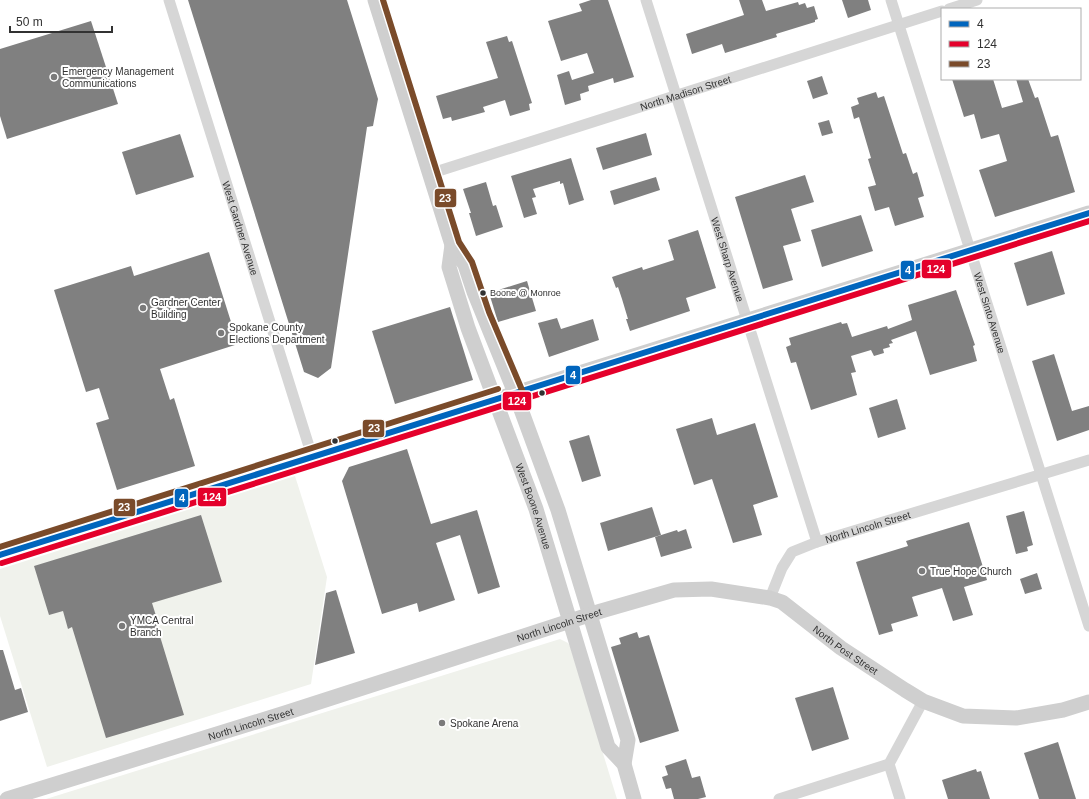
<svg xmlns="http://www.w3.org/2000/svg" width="1089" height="799" viewBox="0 0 1089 799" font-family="Arial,sans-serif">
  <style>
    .green { fill: #f0f2ec }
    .building { fill: #808080 }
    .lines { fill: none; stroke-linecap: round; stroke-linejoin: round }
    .street { stroke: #d6d6d6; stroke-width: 11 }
    .secondary { stroke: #cfcfcf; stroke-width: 15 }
    .bus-1-casing { stroke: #fff; stroke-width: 9 }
    .bus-2-casing { stroke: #fff; stroke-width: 9 }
    .bus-3-casing { stroke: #fff; stroke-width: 9 }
    .bus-1 { stroke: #0065bd; stroke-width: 6 }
    .bus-2 { stroke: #e4002b; stroke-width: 6 }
    .bus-3 { stroke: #7a4b2a; stroke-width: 6 }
    .poi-dot { fill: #7a7a7a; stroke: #fff; stroke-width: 1.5 }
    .bus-dot { fill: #323232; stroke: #fff; stroke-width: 1.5 }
    .labels { text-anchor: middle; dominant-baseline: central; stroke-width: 4; stroke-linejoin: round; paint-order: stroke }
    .bus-label { font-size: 9px; fill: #323232; stroke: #fff; text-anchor: start }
    .poi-label { font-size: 10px; fill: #323232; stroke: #fff; text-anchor: start }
    .street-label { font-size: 10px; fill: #323232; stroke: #fff }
    .line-badge { stroke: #fff; stroke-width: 1.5 }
    .badge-label { font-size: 11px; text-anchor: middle; font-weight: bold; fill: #fff }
  </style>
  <rect width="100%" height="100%" fill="#fff"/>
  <g class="green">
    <polygon points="295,476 327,577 311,684 47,767 0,616 0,569"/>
    <polygon points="560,639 568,643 570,646 617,799 46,799"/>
  </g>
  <g class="building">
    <polygon points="188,0 347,0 378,99 373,126 367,127 331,368 318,378 304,372"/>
    <polygon points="591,0 608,0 634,77 614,83 613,78 588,86 589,91 580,94 581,100 565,105 557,75 569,71 572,80 594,73 587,53 561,61 548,21 582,11 579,4"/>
    <polygon points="739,0 762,0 766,11 798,2 799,5 805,3 807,8 814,6 818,19 815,20 815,22 776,34 777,37 725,53 722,44 692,54 686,34 744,15"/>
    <polygon points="842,0 868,0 871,10 848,18"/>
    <polygon points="91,21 118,104 7,139 0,116 0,49"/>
    <polygon points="507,36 509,42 512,41 532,103 529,104 530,110 510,116 505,100 483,107 485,112 452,121 451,117 443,119 436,96 498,78 486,42"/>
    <polygon points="822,76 828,94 813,99 807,81"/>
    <polygon points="952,79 993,79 1002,108 1023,102 1016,79 1028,79 1035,98 1038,97 1051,137 1058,135 1075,192 995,217 979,170 1007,161 999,134 981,139 974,114 964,117"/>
    <polygon points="876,92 878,98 884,96 903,154 906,153 913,174 917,172 924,196 918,198 924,217 895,226 889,207 875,211 868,187 876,185 868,159 871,158 859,117 854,119 851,107 859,104 857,98"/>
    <polygon points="829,120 833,133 822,136 818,123"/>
    <polygon points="646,133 652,155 603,170 596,148"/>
    <polygon points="180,134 194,177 136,195 122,152"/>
    <polygon points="571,158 584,200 569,205 563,183 560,184 560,181 533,189 536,197 532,198 537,214 524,218 511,176"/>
    <polygon points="805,175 814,202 791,209 801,241 783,246 793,280 763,289 735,197"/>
    <polygon points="656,177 660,190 614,205 610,191"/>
    <polygon points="486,182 493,206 496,205 503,227 476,236 469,213 471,213 463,189"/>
    <polygon points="861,215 873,251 822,267 811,230"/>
    <polygon points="698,230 716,288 686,298 690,311 630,331 626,319 628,319 622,299 618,287 616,288 612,277 642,267 643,270 674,260 668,240"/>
    <polygon points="1052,251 1065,294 1027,306 1014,263"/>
    <polygon points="209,252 238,344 160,369 170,400 174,398 195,466 117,490 96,423 109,419 99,388 86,392 54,290 131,266 134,276"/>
    <polygon points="527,281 536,311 498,322 489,293"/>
    <polygon points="956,290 975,345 973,346 977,361 930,375 916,331 891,340 893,343 889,344 890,347 883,349 884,353 874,356 871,350 851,356 856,372 851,373 857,395 811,410 796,362 791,363 786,347 791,345 789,338 841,322 842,324 847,323 852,337 887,326 888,329 912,320 908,305"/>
    <polygon points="450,307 473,380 395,404 372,331"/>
    <polygon points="557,318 561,329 593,319 599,340 549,357 538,323"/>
    <polygon points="1054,354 1072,411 1089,406 1089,430 1057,441 1032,361"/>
    <polygon points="897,399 906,429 878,438 869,408"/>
    <polygon points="712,418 717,435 755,423 778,497 753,505 762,535 733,543 712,479 694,485 676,429"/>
    <polygon points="589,435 601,476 582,482 569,441"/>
    <polygon points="407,449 431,524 477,510 500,587 478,594 460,535 436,543 455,600 419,612 417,603 382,614 342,481 349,467"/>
    <polygon points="652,507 661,535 608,551 600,523"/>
    <polygon points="1024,511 1033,545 1027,547 1028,551 1016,554 1006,516"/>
    <polygon points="201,515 222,582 152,603 157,619 155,620 184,715 106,738 72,627 68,629 63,611 49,615 34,566"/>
    <polygon points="969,522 987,580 964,587 973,615 953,621 942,588 912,597 918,616 891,624 893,631 879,635 856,562 908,546 906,541"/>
    <polygon points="686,529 692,548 661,557 655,537 677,530 678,532"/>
    <polygon points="1037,573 1042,589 1025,594 1020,579"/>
    <polygon points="336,590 355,653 315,665 326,593"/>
    <polygon points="637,632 639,638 649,635 679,731 640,743 611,647 621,644 619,638"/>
    <polygon points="0,650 3,650 15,690 21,688 28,712 0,721"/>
    <polygon points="833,687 849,739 812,751 795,698"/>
    <polygon points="1058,742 1076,799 1039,799 1024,753"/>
    <polygon points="686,759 692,778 700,776 706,797 698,799 674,799 671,788 666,789 662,777 668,775 665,766"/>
    <polygon points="976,769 977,772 981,771 990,799 948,799 942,780"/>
  </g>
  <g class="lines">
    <g class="street">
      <path id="s1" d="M169,0L312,456"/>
      <path id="s2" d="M646,0L817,542"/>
      <path id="s3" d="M891,0L1089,626"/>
      <polyline points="949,9 977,0"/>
      <path id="s4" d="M429,174L942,11"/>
      <path id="s5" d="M770,598L782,568L792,552L817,542L1089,460"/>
      <polyline points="889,764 900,799"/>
      <polyline points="779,799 889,764 923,701"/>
    </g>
    <g class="secondary">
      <polyline points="375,0 452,245 465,265 474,292 515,393 558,510 628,740 624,764"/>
      <path id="s6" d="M452,245L449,267L468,328L536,509L608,747L624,764L634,799"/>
      <polyline points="0,555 1089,213"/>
      <path id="s7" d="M7,799L285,713L601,611L674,590L711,589L770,598L782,602L841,648L905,690L923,701L963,716L1016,718L1063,710L1089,702"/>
    </g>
    <g class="bus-1-casing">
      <polyline id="bus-1" points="0,555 1089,213"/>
    </g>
    <g class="bus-2-casing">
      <polyline id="bus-2" points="2,563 1089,221"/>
    </g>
    <g class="bus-3-casing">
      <g id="bus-3">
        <polyline points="383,0 459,242 472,262 489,312 522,390"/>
        <polyline points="0,547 498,389"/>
      </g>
    </g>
    <use href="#bus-1" class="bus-1"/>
    <use href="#bus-2" class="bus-2"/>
    <use href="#bus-3" class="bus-3"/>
  </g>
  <g class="poi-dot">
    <circle cx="54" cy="77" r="4"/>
    <circle cx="143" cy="308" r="4"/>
    <circle cx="221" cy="333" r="4"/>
    <circle cx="922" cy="571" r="4"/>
    <circle cx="122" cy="626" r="4"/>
    <circle cx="442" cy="723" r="4"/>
  </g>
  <g class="bus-dot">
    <circle cx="483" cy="293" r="3.5"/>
    <circle cx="542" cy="393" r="3.5"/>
    <circle cx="335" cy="441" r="3.5"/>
  </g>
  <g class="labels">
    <g class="bus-label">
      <text x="490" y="293">Boone @ Monroe</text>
    </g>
    <g class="poi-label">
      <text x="62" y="71">Emergency Management<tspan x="62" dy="12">Communications</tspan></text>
      <text x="151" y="302">Gardner Center<tspan x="151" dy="12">Building</tspan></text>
      <text x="229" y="327">Spokane County<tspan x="229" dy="12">Elections Department</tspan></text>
      <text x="930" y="571">True Hope Church</text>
      <text x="130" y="620">YMCA Central<tspan x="130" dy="12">Branch</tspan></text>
      <text x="450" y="723">Spokane Arena</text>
    </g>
    <g class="street-label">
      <text stroke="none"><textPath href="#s4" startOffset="269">North Madison Street</textPath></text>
      <text stroke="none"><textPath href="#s1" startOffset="239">West Gardner Avenue</textPath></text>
      <text stroke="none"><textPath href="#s2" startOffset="272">West Sharp Avenue</textPath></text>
      <text stroke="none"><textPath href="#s3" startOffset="328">West Sinto Avenue</textPath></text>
      <text stroke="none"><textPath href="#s6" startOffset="276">West Boone Avenue</textPath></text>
      <text stroke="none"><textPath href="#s5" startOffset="131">North Lincoln Street</textPath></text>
      <text stroke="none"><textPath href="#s7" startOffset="579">North Lincoln Street</textPath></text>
      <text stroke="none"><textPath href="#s7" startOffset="888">North Post Street</textPath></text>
      <text stroke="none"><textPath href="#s7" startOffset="255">North Lincoln Street</textPath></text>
    </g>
  </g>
  <g class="line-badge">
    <rect x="434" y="188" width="23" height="20" rx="4" fill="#7a4b2a"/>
    <rect x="921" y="259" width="31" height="20" rx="4" fill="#e4002b"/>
    <rect x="900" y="260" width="15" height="20" rx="4" fill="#0065bd"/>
    <rect x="565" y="365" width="16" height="20" rx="4" fill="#0065bd"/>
    <rect x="502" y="391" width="30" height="20" rx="4" fill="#e4002b"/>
    <rect x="362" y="419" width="23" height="19" rx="4" fill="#7a4b2a"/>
    <rect x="197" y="487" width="30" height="20" rx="4" fill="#e4002b"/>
    <rect x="174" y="488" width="15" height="20" rx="4" fill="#0065bd"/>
    <rect x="113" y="498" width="23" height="19" rx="4" fill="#7a4b2a"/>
  </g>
  <g class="badge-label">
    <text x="445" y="202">23</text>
    <text x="936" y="273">124</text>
    <text x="908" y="274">4</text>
    <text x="573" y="379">4</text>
    <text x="517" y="405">124</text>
    <text x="374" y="432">23</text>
    <text x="212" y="501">124</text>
    <text x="182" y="502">4</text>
    <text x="124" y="511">23</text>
  </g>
  <rect x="941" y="8" width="140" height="72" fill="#ffffff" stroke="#adadad"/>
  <rect x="949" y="21" width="20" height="6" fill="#0065bd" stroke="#adadad"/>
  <text x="977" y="28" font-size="12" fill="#323232">4</text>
  <rect x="949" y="41" width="20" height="6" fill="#e4002b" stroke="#adadad"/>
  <text x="977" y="48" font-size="12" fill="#323232">124</text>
  <rect x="949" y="61" width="20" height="6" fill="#7a4b2a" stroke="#adadad"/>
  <text x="977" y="68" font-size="12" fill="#323232">23</text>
  <path d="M10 26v6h102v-6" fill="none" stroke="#323232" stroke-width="2"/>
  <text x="16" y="26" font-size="12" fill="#323232" stroke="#ffffff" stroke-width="3" paint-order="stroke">50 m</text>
</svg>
